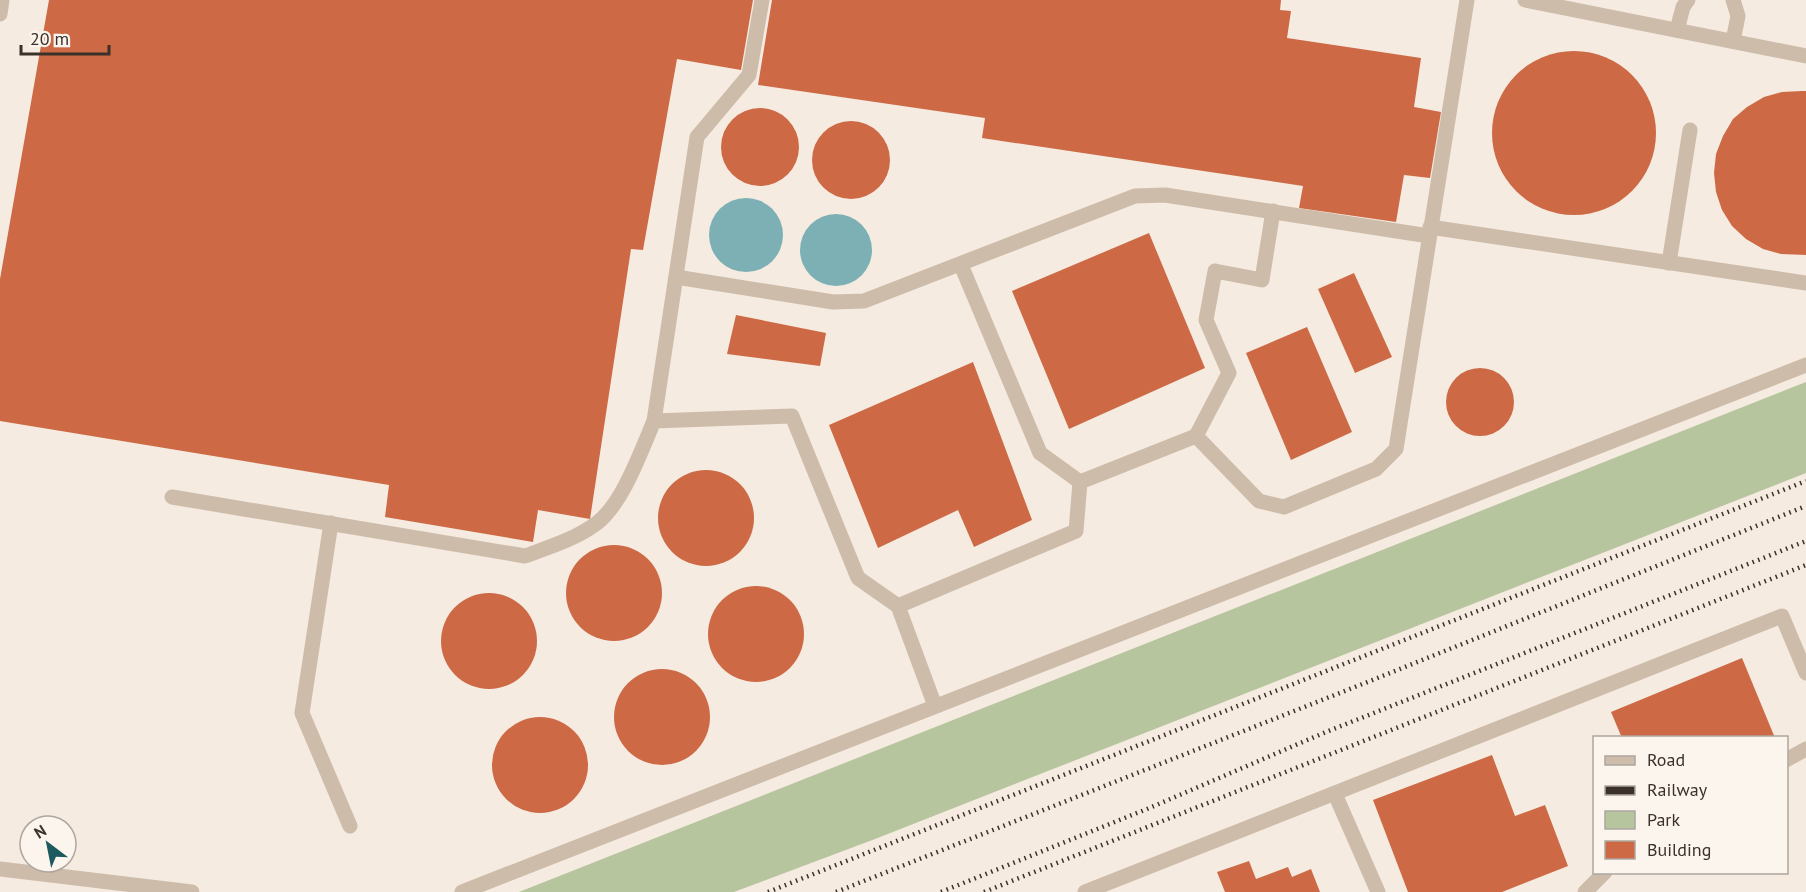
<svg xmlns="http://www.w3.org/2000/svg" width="1806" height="892" viewBox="0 0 1806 892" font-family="'PT Sans',sans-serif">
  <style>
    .green { fill: #b7c59e }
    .water { fill: #7db0b4 }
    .building { fill: #cd6945 }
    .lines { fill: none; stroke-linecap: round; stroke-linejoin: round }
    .minor { stroke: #cebcaa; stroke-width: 15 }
    .rail { stroke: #3b302a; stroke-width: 4.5; stroke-dasharray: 1.5 4.5; stroke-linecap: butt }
  </style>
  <rect width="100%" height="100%" fill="#f5ebe0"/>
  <polygon class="green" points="1806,382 1806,473 875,839 734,892 519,892"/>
  <g class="water">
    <circle cx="746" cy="235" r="37"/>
    <circle cx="836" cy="250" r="36"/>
  </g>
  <g class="building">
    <polygon points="49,0 753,0 741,70 677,59 643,250 631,249 590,519 538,510 533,542 385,517 389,485 0,421 0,279"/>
    <polygon points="772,0 1281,0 1280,10 1291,11 1287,38 1421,58 1414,107 1441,112 1430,178 1404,175 1396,222 1299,208 1303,186 982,138 985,118 758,85"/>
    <circle cx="1574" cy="133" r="82"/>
    <polygon points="1802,91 1806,91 1806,255 1781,254 1763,249 1746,239 1732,226 1722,210 1716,192 1714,173 1716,154 1723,136 1733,119 1747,107 1764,97 1782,92"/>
    <circle cx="760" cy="147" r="39"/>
    <circle cx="851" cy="160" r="39"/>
    <polygon points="1149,233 1205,368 1069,429 1012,291"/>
    <polygon points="1354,273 1392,357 1355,373 1318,289"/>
    <polygon points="736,315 826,333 820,366 727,354"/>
    <polygon points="1307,327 1352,432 1291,460 1246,353"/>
    <polygon points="973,362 1032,520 974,547 958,510 878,548 829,425"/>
    <circle cx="1480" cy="402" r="34"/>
    <circle cx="706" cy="518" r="48"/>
    <circle cx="614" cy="593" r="48"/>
    <circle cx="756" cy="634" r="48"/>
    <circle cx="489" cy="641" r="48"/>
    <polygon points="1742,658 1775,738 1622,738 1611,712"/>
    <circle cx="662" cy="717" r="48"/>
    <circle cx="540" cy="765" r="48"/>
    <polygon points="1492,755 1515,816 1545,805 1568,866 1502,892 1408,892 1373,800"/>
    <polygon points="1249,861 1256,879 1288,867 1292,877 1311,869 1320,892 1225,892 1217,872"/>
  </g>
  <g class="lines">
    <g class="minor">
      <polyline points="1525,0 1806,56"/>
      <polyline points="1733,0 1738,16 1733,41"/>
      <polyline points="0,14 2,0"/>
      <polyline points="1677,30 1683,7 1688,0"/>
      <polyline points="1430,227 1806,283"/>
      <polyline points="1669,263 1690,130"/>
      <polyline points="961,265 1040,453 1080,482"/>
      <polyline points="676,277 833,302 864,301 1135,196 1165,195 1429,236"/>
      <polyline points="654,421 697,137 749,75 762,0"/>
      <polyline points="1196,436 1229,373 1206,320 1215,271 1262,280 1273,211"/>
      <path d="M172,497L525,556C549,547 576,539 597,523C623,503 641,451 654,421L792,416L858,578L898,606L935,706"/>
      <polyline points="331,523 302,713 350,826"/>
      <polyline points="898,606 1076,531 1080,482 1196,436 1259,501 1284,507 1376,469 1396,449 1467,0"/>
      <polyline points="1786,760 1806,749"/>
      <polyline points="1335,794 1378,892"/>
      <polyline points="0,869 192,892"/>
      <polyline points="462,892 1806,365"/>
      <polyline points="1085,892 1782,616 1806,673"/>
      <polyline points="1585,892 1605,872"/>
    </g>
    <g class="rail">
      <polyline points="768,892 1806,481"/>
      <polyline points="836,892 1360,685 1806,506"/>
      <polyline points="941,892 1147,809 1326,732 1806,541"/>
      <polyline points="984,892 1806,565"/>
    </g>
  </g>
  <rect x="1593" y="736" width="195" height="138" fill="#fbf5ed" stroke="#aea69f" stroke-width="1.5"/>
  <rect x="1605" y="756" width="30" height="9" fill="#cebcaa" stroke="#aea69f" stroke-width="1.5"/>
  <text x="1647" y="766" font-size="18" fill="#3b302a">Road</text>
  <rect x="1605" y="786" width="30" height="9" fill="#3b302a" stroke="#aea69f" stroke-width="1.5"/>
  <text x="1647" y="796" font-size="18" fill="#3b302a">Railway</text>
  <rect x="1605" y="811" width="30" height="18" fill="#b7c59e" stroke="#aea69f" stroke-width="1.5"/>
  <text x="1647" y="826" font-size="18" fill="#3b302a">Park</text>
  <rect x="1605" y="841" width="30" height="18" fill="#cd6945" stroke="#aea69f" stroke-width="1.5"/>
  <text x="1647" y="856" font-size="18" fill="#3b302a">Building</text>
  <g transform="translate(48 844) rotate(328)"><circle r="28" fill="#fbf5ed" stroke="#aea69f" stroke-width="1.5"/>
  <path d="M0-4.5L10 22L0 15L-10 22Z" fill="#1c5a60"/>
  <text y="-9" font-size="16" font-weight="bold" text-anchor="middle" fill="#3b302a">N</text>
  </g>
  <path d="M21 45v9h88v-9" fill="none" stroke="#3b302a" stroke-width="3"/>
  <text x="30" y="45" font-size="18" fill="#3b302a" stroke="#fbf5ed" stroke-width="4.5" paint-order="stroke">20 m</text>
</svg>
